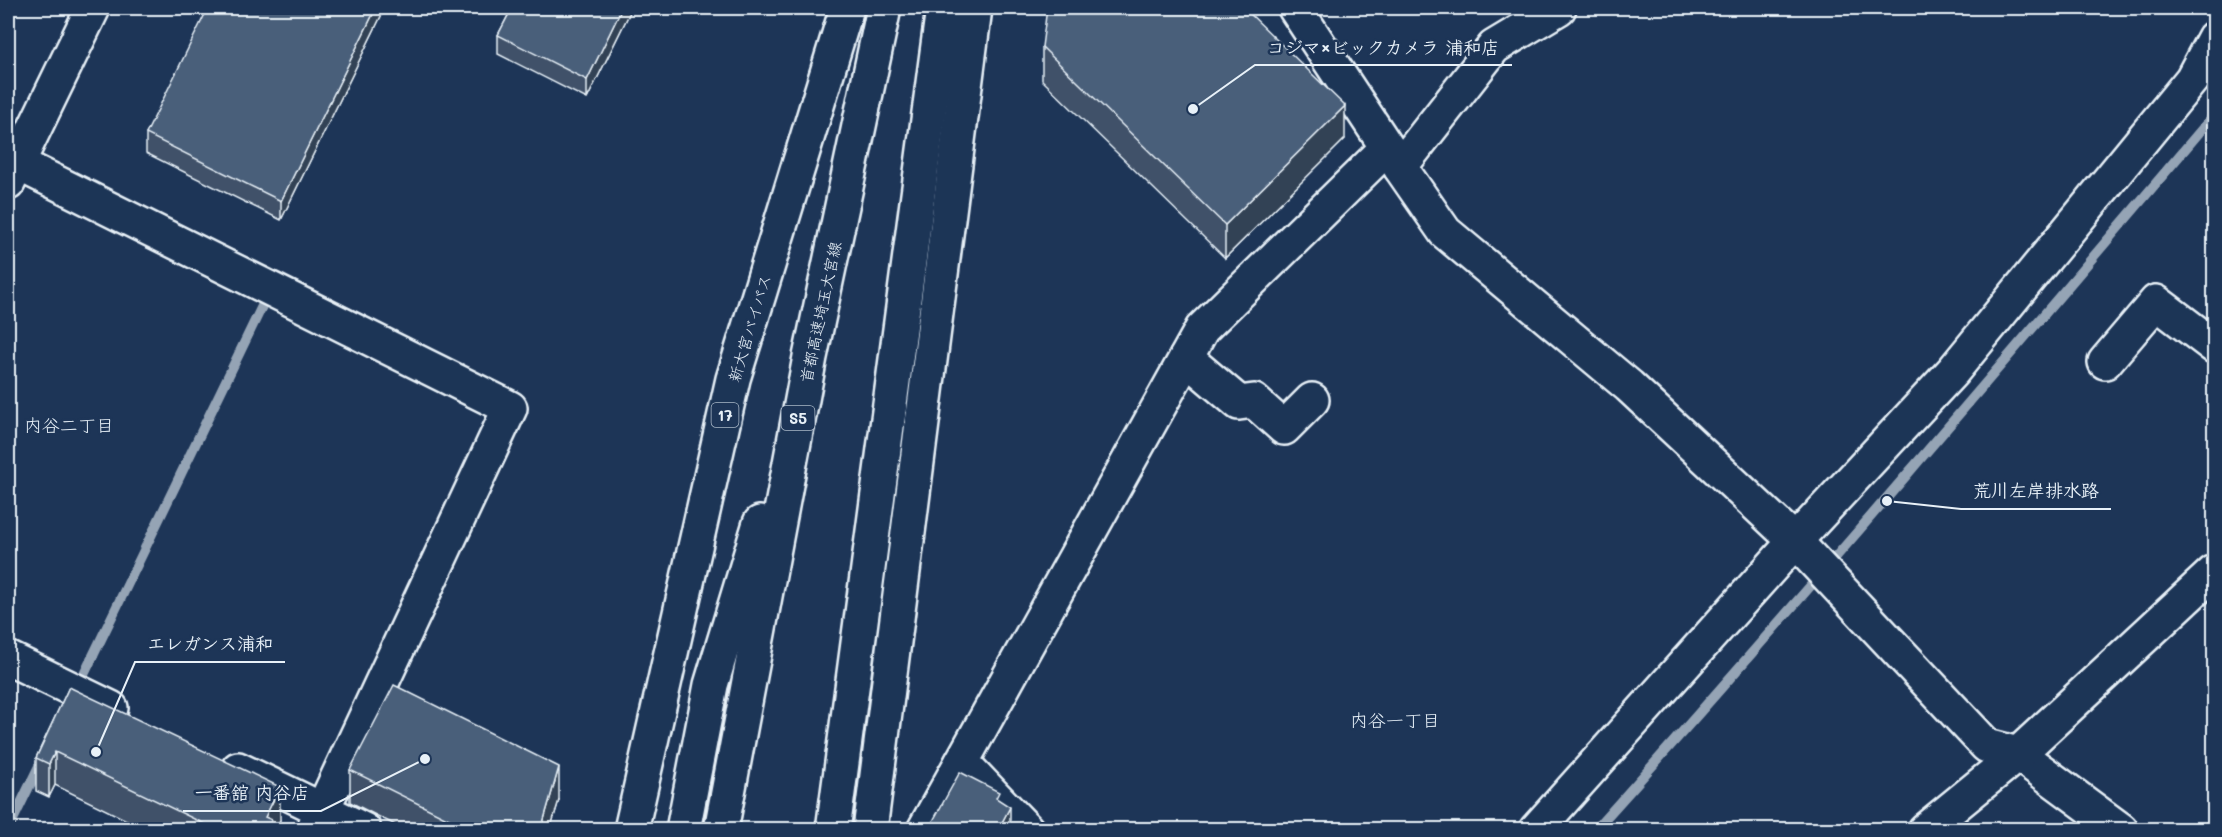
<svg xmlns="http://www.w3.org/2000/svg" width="2222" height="837" viewBox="0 0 2222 837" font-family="Mali,'Klee One',sans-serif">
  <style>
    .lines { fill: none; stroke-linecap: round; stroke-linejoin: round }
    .stream { stroke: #95a4b5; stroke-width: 10 }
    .street-casing { stroke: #e8f1f8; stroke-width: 38 }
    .secondary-casing { stroke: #e8f1f8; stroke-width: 38 }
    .highway-casing { stroke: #e8f1f8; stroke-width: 38 }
    .street { stroke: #1d3557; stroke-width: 33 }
    .secondary { stroke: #1d3557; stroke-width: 33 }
    .highway { stroke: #1d3557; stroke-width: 33 }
    .wall { fill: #3f5169; stroke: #e8f1f8; stroke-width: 1.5 }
    .shaded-wall { fill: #334255; stroke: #e8f1f8; stroke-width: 1.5 }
    .building { fill: #495e7a; stroke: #e8f1f8; stroke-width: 1.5 }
    .labels { text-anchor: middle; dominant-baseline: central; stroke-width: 5; stroke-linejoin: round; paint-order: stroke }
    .shield { fill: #1d3557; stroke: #abb9c8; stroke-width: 1.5 }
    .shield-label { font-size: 15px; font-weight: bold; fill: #e8f1f8 }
    .street-label { font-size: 16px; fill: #e8f1f8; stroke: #1d3557 }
    .neighbourhood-label { font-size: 18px; fill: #e8f1f8; stroke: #1d3557 }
    .leader { fill: none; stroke: #e8f1f8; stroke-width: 2 }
    .callout-dot { fill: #e8f1f8; stroke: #1d3557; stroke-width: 2 }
    .callout-label { font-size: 18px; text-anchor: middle; font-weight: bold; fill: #e8f1f8; stroke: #1d3557; stroke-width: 5; stroke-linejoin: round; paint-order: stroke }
  </style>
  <rect width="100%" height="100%" fill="#1d3557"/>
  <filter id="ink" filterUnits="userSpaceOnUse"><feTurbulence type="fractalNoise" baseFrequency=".0167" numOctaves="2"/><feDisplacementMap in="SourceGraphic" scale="12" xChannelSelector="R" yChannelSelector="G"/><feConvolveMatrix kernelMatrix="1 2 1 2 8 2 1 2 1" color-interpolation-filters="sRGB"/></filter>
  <g filter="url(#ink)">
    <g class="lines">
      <g class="stream">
        <polyline points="77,689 265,300"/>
        <polyline points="8,830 41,762"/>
        <path d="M1595,830C1806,595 2010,355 2214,115"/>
      </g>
      <g class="street-casing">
        <g id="street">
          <polyline points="1559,8 1494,47 1400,167 1445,232 1629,386 1795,541 1987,746 2018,754 2121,830"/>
          <polyline points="17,163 510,408 313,830"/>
          <polyline points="8,183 93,8"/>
          <polyline points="1186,358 1239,403 1254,401 1284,428 1312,400"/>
          <polyline points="2105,362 2156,302 2214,346"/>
          <polyline points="8,658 111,708"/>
          <polyline points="2018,754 2214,572"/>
          <polyline points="962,762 1027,830"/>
          <polyline points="238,769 364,830"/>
          <polyline points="924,830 1202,329 1387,148"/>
          <polyline points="1536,830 1795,541 1953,371 2192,79 2214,38"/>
        </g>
      </g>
      <g class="secondary-casing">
        <g id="secondary">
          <polyline points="1295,8 1400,167"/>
          <polyline points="1925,830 2018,754"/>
        </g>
      </g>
      <g class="highway-casing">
        <g id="highway">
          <polyline points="631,830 733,379 847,8"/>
          <polyline points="683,830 711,685 760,523"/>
          <polyline points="721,830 810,357 884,8"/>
          <polyline points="833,830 943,8"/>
          <polyline points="870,830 975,8"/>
        </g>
      </g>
      <use href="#street" class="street"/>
      <use href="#secondary" class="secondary"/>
      <use href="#highway" class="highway"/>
    </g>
    <g class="wall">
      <polygon points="385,8 281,220 146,153 146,134"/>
      <polygon points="512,8 632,8 587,99 498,54 498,35"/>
      <polygon points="1250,14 1345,139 1225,258 1042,80 1042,47"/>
      <polygon points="69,687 280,820 275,830 147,830 55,785 49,797 36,791 36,758"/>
      <polygon points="350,770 559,800 550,830 405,830 350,802"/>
    </g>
    <g class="shaded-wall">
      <polygon points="376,8 385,8 281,220 281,201"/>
      <polygon points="622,8 632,8 587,99 587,80"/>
      <polygon points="1234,8 1257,8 1234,31"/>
      <polygon points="1345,106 1345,139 1225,258 1225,225"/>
      <polygon points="55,752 55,785 49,797 49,764"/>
      <polygon points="559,767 559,800 550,830 541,830"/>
      <polygon points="280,787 280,820 275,830 265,830 265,817"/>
      <polygon points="1010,807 1010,830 998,830"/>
    </g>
    <g class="building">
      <polygon points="208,8 376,8 281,201 146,134"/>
      <polygon points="512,8 622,8 587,80 498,35"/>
      <polygon points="1047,8 1244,8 1345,106 1225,225 1042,47"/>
      <polygon points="394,685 559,767 541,830 471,830 350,770"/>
      <polygon points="69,687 280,787 265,817 272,820 267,830 217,830 55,752 49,764 36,758"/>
      <polygon points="960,772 999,792 996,798 1010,807 998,830 928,830"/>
    </g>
  </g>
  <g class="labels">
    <g class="shield">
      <rect x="711.5" y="403" width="27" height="24" rx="4.5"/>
      <rect x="781.5" y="406" width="33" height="24" rx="4.5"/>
    </g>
    <g class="shield-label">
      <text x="725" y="415">17</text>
      <text x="798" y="418">S5</text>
    </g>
    <g class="street-label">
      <text transform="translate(820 312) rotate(-78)">首都高速埼玉大宮線</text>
      <text transform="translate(749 328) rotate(-73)">新大宮バイパス</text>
    </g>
    <g class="neighbourhood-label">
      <text x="69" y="425">内谷二丁目</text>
      <text x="1395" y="720">内谷一丁目</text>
    </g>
  </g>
  <path class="leader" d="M1193 109L1255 65H1512M1887 501L1961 509H2111M96 752L135 662H285M425 759L321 811H183"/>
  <g class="callout-dot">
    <circle cx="1193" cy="109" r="6"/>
    <circle cx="1887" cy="501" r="6"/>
    <circle cx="96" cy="752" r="6"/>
    <circle cx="425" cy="759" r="6"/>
  </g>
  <g class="callout-label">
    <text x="1383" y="54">コジマ×ビックカメラ 浦和店</text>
    <text x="2036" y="497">荒川左岸排水路</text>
    <text x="210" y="650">エレガンス浦和</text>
    <text x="252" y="799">一番舘 内谷店</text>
  </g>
  <rect width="2222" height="837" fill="none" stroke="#1d3557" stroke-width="30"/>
  <rect x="15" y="15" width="2192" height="807" fill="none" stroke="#e8f1f8" stroke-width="2" filter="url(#ink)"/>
</svg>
